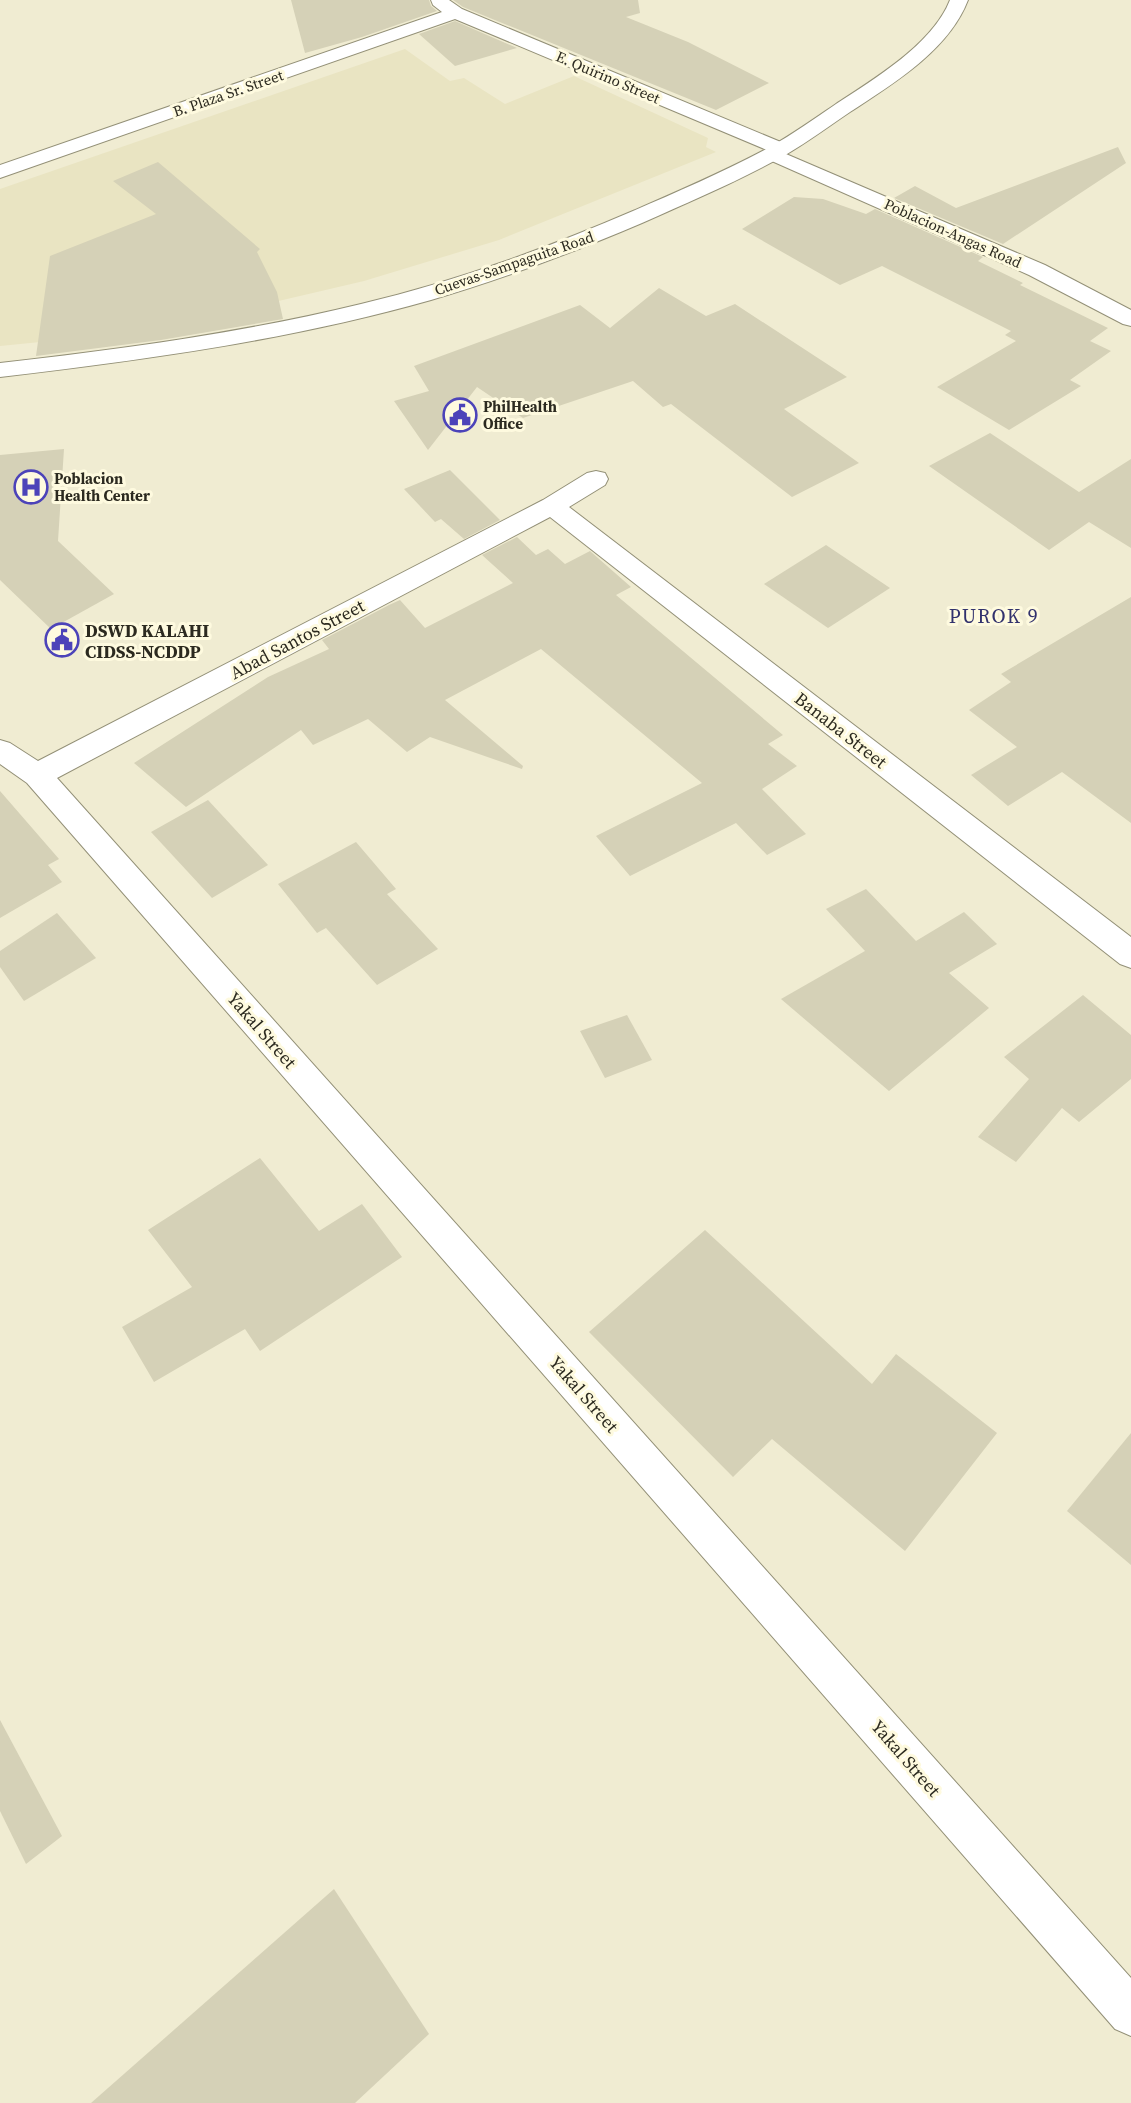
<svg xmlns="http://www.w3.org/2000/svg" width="1131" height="2103" viewBox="0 0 1131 2103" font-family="'Source Serif 4',serif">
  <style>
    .built { fill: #e9e4c2 }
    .building { fill: #d5d1b7 }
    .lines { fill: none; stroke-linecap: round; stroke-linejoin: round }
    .minor-casing { stroke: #939077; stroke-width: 2 }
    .tertiary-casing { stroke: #939077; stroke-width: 2 }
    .primary-casing { stroke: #939077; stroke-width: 2 }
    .minor { fill: #fff; fill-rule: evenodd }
    .tertiary { fill: #fff; fill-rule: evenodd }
    .primary { fill: #fff; fill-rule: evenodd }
    .labels { text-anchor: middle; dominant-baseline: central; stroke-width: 6; stroke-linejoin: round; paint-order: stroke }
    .far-street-label { font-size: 15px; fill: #2c2a20; stroke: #fefadf }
    .far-poi-label { font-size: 15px; font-weight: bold; fill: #2c2a20; stroke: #fefadf; text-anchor: start }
    .poi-label { font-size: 18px; font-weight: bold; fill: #2c2a20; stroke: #fefadf; text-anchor: start }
    .street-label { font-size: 18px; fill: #2c2a20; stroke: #fefadf }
    .neighbourhood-label { font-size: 20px; letter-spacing: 1.5px; fill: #32326d; stroke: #fefadf }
  </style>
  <rect width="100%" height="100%" fill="#f0ecd2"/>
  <polygon class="built" points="405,49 450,81 464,78 505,104 574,76 708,138 706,147 716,152 499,240 364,281 223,314 40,342 0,346 0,189"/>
  <g class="building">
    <polygon points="291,0 429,0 431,6 437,11 362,37 305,53"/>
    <polygon points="453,0 638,0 640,13 626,17 688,42 769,83 716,110 463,7"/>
    <polygon points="455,21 517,48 455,66 419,34"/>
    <polygon points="1118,147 1126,163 1003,244 894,198 915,186 956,208"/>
    <polygon points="158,162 260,249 257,252 277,292 283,319 161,340 36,356 50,256 156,214 113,181"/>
    <polygon points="794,197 823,199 866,214 875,209 983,257 978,261 1023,283 1020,285 1108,328 1090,341 1111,351 1070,380 1081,386 1009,430 937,387 1016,341 1005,335 1011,331 882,266 840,285 742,229"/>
    <polygon points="659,288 706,316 735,304 847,377 784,409 859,463 792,497 671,404 663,407 633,381 523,418 477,387 428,450 394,401 429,391 414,366 580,305 610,328"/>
    <polygon points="990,433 1079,492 1131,459 1131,548 1089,522 1049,550 929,466"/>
    <polygon points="64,449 58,541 114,594 51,629 0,580 0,455"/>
    <polygon points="450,470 500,520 464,539 441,519 435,522 404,489"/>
    <polygon points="517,537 536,555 548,549 565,564 590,551 631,587 616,595 783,735 768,744 797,766 762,789 806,834 767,855 736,823 630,876 596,836 702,783 541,649 445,700 523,766 522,769 430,737 407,752 368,719 313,745 301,730 186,807 134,763 268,677 329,649 322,640 389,605 400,600 425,628 513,583 482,555"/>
    <polygon points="826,545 890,588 828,628 764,584"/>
    <polygon points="1131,597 1131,823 1062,772 1008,806 971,775 1017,747 969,710 1011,682 1001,674"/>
    <polygon points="0,791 59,859 48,865 62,882 0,918"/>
    <polygon points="208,800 268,865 212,898 151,832"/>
    <polygon points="356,842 396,889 387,894 438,949 377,985 326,928 317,933 278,884"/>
    <polygon points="866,889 916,941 964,912 997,944 949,973 989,1008 889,1091 781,999 865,951 826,909"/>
    <polygon points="57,913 96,958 24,1001 0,967 0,951"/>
    <polygon points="1083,995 1131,1035 1131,1079 1079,1122 1062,1108 1016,1162 978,1137 1029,1079 1004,1057"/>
    <polygon points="627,1015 652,1060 605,1078 580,1031"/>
    <polygon points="260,1158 319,1231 362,1204 402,1257 260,1351 245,1329 154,1382 122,1327 192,1287 148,1230"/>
    <polygon points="705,1230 872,1384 896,1354 997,1433 905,1551 772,1439 733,1477 589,1332"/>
    <polygon points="1131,1433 1131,1565 1067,1511"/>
    <polygon points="0,1720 62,1836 26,1864 0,1811"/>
    <polygon points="334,1889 429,2034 355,2103 91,2103"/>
  </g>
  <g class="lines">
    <g class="minor-casing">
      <g id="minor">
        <polygon points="431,0 449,0 462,9 788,145 791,149 788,153 774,153 455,19 0,178 0,165 442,12 433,5"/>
        <polygon points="596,471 605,473 608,479 605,485 569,507 1131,937 1131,968 1120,964 550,517 57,778 1131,1978 1131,2036 1115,2029 27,783 0,764 0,740 10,743 38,761 543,500 587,473"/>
      </g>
    </g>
    <g class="tertiary-casing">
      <polygon id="tertiary" points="772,148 1045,265 1131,310 1131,326 1123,324 1029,275 765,158 762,154 765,150"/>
    </g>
    <g class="primary-casing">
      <path id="primary" d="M950,0H968C949,50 893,84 850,112C829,126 809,141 787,154C741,180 691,201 642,223C574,252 503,279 431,300C290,340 145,360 0,377V363C121,349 242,333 361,304C454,282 545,249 633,211C679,191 726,171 770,147C793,134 814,119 836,104C874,79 933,44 950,0Z"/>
    </g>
    <use href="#minor" class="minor"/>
    <use href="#tertiary" class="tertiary"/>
    <use href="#primary" class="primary"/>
  </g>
  <defs>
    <g id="civic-ring" transform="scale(1.725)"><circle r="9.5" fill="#fefadf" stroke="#4c43b9" stroke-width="1.5"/><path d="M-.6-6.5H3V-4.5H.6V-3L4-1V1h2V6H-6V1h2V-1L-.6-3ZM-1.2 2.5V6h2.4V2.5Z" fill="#4c43b9"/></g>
    <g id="hospital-ring" transform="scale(1.725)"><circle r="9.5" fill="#fefadf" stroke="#4c43b9" stroke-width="1.5"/><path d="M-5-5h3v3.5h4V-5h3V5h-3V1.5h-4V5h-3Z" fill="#4c43b9"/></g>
  </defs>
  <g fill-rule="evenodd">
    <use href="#civic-ring" x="460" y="415"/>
    <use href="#hospital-ring" x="31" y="487"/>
    <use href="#civic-ring" x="62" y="640"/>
  </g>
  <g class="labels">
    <g class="far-street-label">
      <text transform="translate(608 77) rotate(23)">E. Quirino Street</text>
      <text transform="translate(228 93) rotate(-19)">B. Plaza Sr. Street</text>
      <text transform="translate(953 233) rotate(24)">Poblacion-Angas Road</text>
      <text transform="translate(514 263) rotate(-19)">Cuevas-Sampaguita Road</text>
    </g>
    <g class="far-poi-label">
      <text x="483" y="406">PhilHealth<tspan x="483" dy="17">Office</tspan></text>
      <text x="54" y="478">Poblacion<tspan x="54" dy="17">Health Center</tspan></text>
    </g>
    <g class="poi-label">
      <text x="85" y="630">DSWD KALAHI<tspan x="85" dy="21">CIDSS-NCDDP</tspan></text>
    </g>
    <g class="street-label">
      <text transform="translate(297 639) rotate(-28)">Abad Santos Street</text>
      <text transform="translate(841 730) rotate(38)">Banaba Street</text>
      <text transform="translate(262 1030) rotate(49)">Yakal Street</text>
      <text transform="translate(584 1394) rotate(49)">Yakal Street</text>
      <text transform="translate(906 1758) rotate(49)">Yakal Street</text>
    </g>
    <g class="neighbourhood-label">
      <text x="994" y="616">PUROK 9</text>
    </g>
  </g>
</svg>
